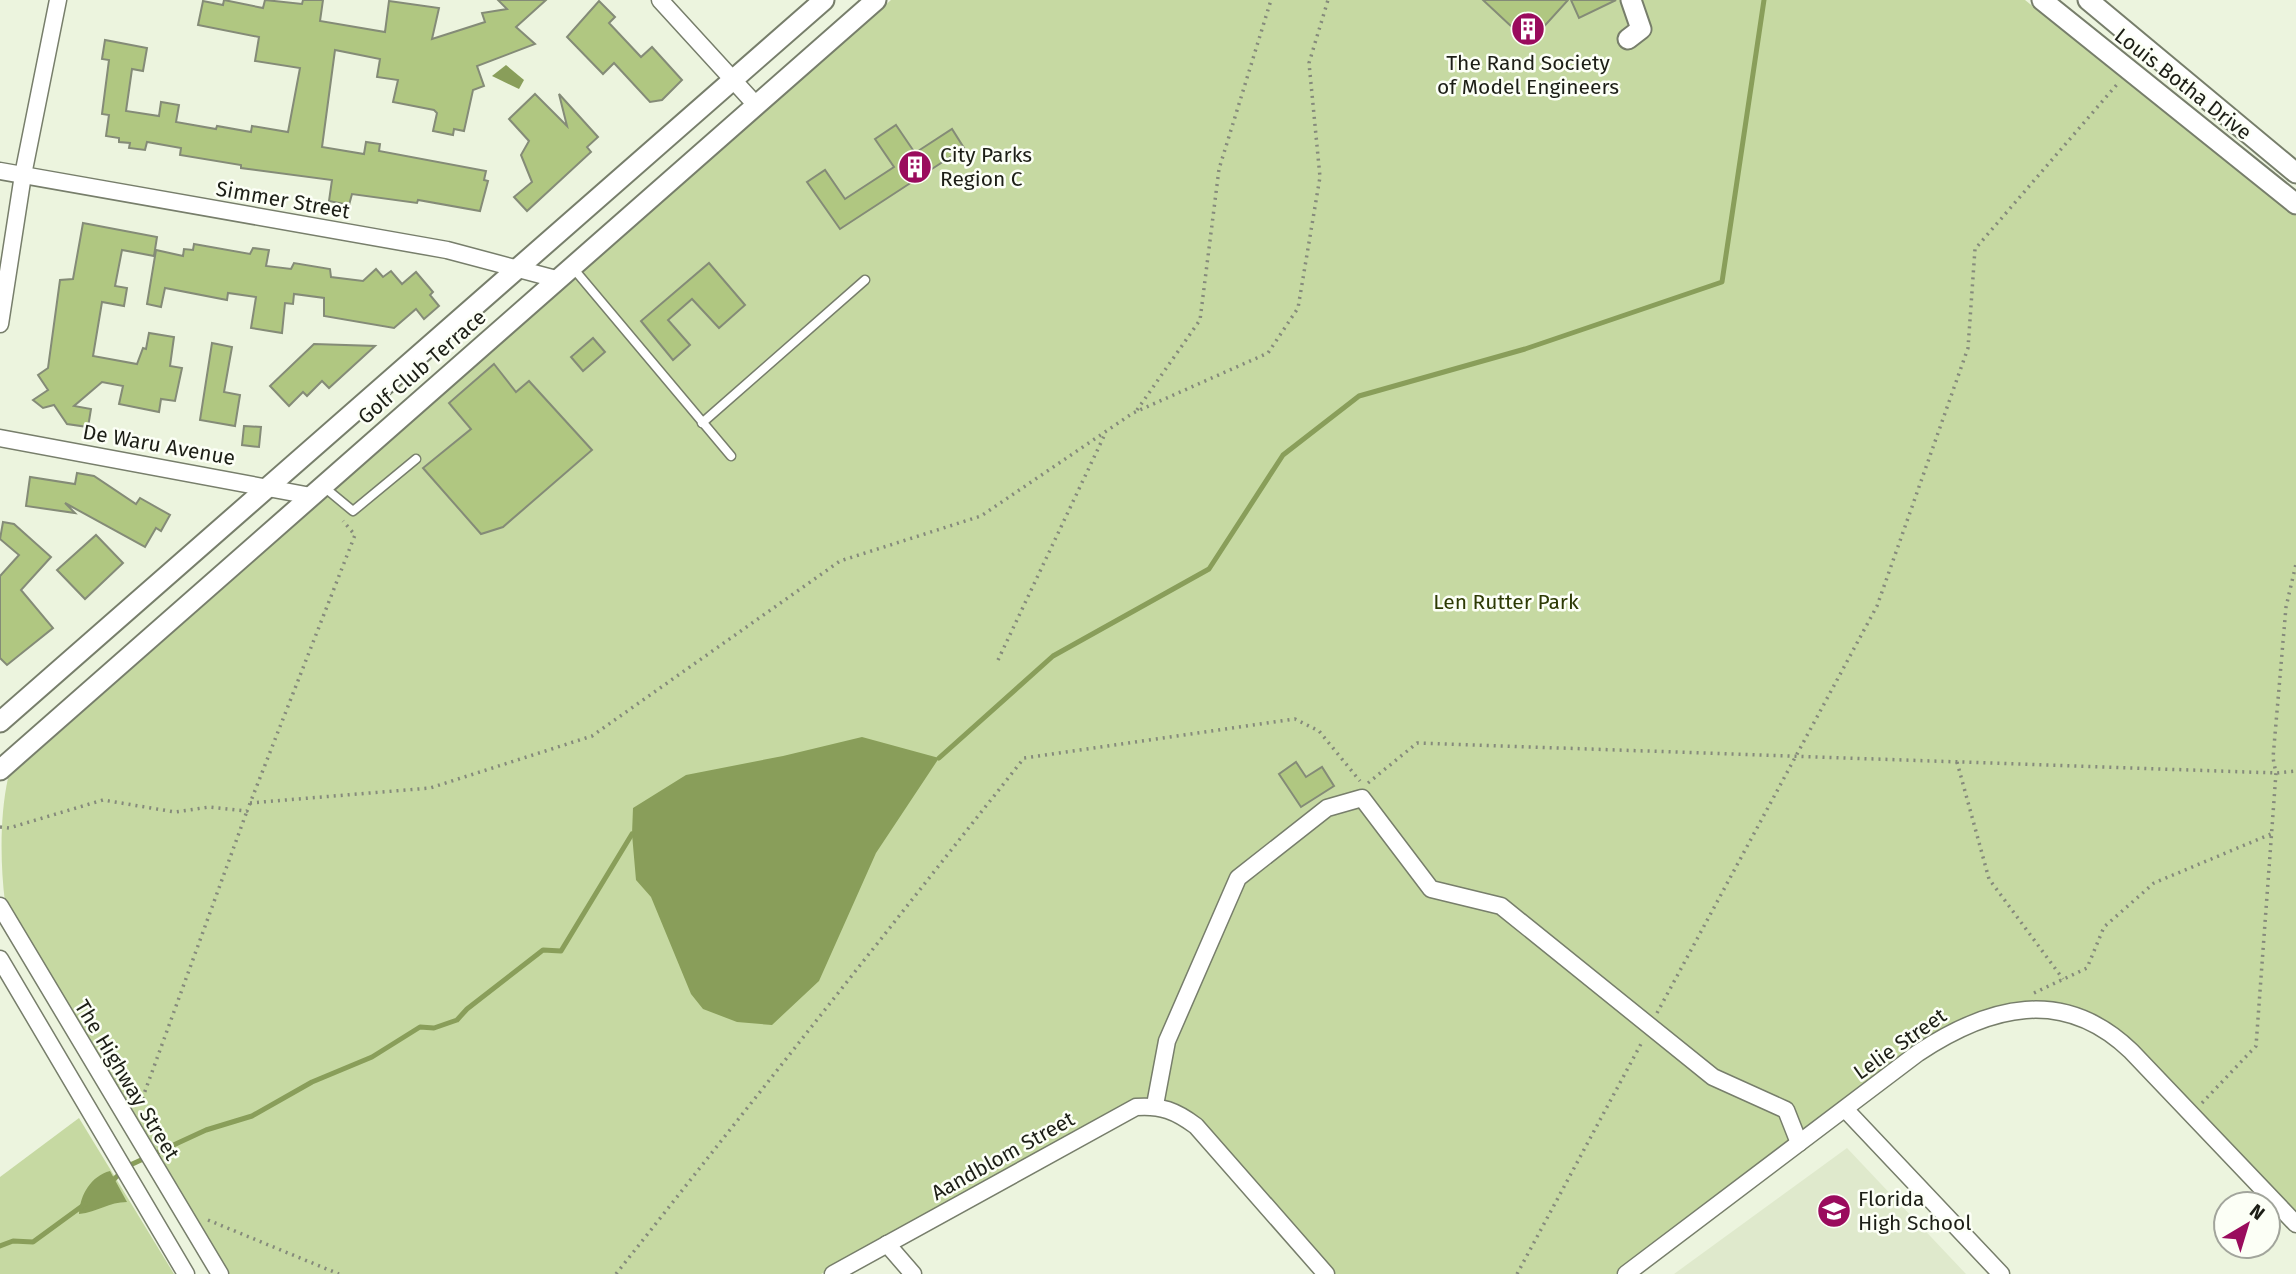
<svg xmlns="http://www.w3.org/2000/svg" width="2296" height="1274" viewBox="0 0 2296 1274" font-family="'Fira Sans',sans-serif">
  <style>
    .built { fill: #dfe9cc }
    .green { fill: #c6d9a2 }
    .water { fill: #899e5a }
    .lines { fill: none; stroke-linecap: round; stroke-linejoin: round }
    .stream { stroke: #899e5a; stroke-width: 5 }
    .building { fill: #b0c781; stroke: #848b77; stroke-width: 2 }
    .service-casing { stroke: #777e6b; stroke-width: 11 }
    .minor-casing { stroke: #777e6b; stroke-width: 19 }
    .tertiary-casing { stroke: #777e6b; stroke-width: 23 }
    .path { stroke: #858a7b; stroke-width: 3.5; stroke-dasharray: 2 5; stroke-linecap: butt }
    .service { stroke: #fff; stroke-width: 8 }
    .minor { stroke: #fff; stroke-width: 16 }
    .tertiary { stroke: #fff; stroke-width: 19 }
    .labels { text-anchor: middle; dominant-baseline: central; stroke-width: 5; stroke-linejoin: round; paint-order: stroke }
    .poi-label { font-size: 21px; fill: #1c1e16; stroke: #fcfff6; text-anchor: start }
    .street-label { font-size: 21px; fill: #1c1e16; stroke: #fcfff6 }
    .park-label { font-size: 21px; fill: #2d3a04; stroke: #fcfff6 }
  </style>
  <rect width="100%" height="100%" fill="#ecf4de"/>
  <polygon class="built" points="1847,1148 1966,1274 1674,1274"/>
  <g class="green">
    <path d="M891,0H2025L2296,216V1215L2122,1034L2023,1005L1989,1008L1953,1024L1616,1274H1334L1206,1128L1134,1101L821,1274H226L5,902C0,862 0,815 8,778Z"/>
    <polygon points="79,1118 174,1274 0,1274 0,1177"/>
  </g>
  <g class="water">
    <polygon points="506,65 524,80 519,89 492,76"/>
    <polygon points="862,737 939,758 876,853 819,981 772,1025 737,1022 703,1009 691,994 651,897 636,880 632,834 633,808 686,775 783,756"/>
    <path d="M110,1171L127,1202C109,1202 98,1212 79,1214C80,1195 91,1176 110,1171Z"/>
  </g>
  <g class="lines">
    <g class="stream">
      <polyline points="939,758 1053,656 1209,569 1283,455 1359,396 1525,349 1722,282 1764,0"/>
      <polyline points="111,1182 128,1166 206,1130 252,1116 312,1082 372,1057 420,1027 434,1028 457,1020 467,1009 543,950 561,951 632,834"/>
      <polyline points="0,1246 13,1241 33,1242 85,1204"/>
    </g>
  </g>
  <g class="building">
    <polygon points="224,0 263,8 265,0 302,4 303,0 323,0 320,21 385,32 389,1 439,8 432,39 485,22 482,13 507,9 498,0 546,0 516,27 535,44 477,66 484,86 473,90 464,131 454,129 453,135 433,131 437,113 434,110 393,102 398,80 377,77 380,59 335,50 322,147 364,154 366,142 380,144 379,151 486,171 484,180 488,181 480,211 418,200 417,203 352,194 349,205 329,201 332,180 241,168 241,165 180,155 181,148 147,142 145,150 129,148 130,143 119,142 119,138 106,136 109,115 102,114 109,60 102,59 105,40 147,48 143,71 132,69 126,111 159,116 161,102 179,105 176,122 216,129 217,126 251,132 252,126 288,132 300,68 255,61 259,37 198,25 203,1 223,5"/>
    <polygon points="1483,0 1568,0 1529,43"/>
    <polygon points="1571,0 1616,0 1579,18"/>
    <polygon points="599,1 615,17 609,23 641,57 652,47 682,80 662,100 650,102 614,63 603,74 567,37"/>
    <polygon points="535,94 567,126 559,94 598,137 587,147 591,152 527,211 514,197 532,182 521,155 529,141 509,119"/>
    <polygon points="896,125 915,153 952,129 964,148 840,229 807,182 825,170 845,199 894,167 875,139"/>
    <polygon points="83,223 157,237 154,256 122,250 115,286 127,288 124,306 102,302 93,356 137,364 143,348 146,349 149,333 174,337 170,366 182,368 175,401 161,399 159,412 119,404 123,386 102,382 74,406 91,409 88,427 67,424 54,405 43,408 33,400 48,390 38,375 48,368 60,280 73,279"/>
    <polygon points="194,244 250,254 253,248 269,250 266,266 291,269 294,263 330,269 331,277 363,281 376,269 383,277 391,271 402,284 416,272 433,292 430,295 439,306 424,319 416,309 394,328 324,316 324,298 294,294 293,304 285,303 282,333 251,328 256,297 228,293 227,300 165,288 161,307 147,304 156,250 183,256 184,249 193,250"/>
    <polygon points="709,263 745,305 719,328 692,299 668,320 690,345 673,360 641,321"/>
    <polygon points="593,338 605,352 583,371 571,357"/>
    <polygon points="212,343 232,347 224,392 240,395 235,426 200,420"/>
    <polygon points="314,344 375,346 329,388 322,381 307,396 303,392 289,406 270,386"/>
    <polygon points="494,364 516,392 529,381 592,450 503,527 481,534 423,468 471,429 449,403"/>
    <polygon points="244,426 261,427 259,447 242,445"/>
    <polygon points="77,473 94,476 136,504 140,498 170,515 161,531 156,528 145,547 65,503 75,513 26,506 30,477 75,484"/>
    <polygon points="3,522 14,524 51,557 21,590 53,628 7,665 0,658 0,576 19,555 0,539"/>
    <polygon points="96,535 123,563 85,599 57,570"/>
    <polygon points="1296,762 1306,777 1322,767 1334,786 1301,807 1279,774"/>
  </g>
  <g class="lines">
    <g class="service-casing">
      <g id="service">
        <polyline points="573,268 731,456"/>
        <polyline points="702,423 865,280"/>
        <polyline points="324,487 353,511 416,459"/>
      </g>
    </g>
    <g class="minor-casing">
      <g id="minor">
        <polyline points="660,0 756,105"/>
        <polyline points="0,171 447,250 556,279"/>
        <polyline points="0,324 23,175 58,0"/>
        <polyline points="0,438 311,496"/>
        <polyline points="0,906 220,1274"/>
        <polyline points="0,959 186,1274"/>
        <polyline points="1155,1105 1167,1041 1238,878 1327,808 1362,798 1431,889 1501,906 1713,1077 1786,1110 1799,1143"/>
        <polyline points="1845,1109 2001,1274"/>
        <polyline points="887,1244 913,1274"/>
        <path d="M833,1274L1136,1107C1161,1105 1176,1111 1196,1126L1326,1274"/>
        <path d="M1626,1274L1918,1053C1989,1006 2063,986 2131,1051L2296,1224"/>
      </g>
    </g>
    <g class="tertiary-casing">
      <g id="tertiary">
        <polyline points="2042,0 2296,204"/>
        <polyline points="2088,0 2296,173"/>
        <polyline points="1628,39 1641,29 1631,0"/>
        <polyline points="0,722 824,0"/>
        <polyline points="0,770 876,0"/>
      </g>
    </g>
    <g class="path">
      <polyline points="1137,410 1200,320 1219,169 1271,0"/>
      <polyline points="998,660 1105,434"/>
      <polyline points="1957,762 1989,879 2063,979"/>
      <polyline points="1368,783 1417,743 2276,773 2296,771"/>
      <polyline points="250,803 430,788 592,736 840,561 981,516 1133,413 1268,353 1298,308 1320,177 1309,63 1328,0"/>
      <polyline points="0,827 9,828 103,800 175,812 209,807 247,811 355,535 343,521"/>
      <polyline points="2034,993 2087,968 2104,927 2154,883 2271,834"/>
      <polyline points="1657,1013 1877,606 1968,348 1975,249 2119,82"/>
      <polyline points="2202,1103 2256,1046 2276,773 2273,758 2286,607 2296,564"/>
      <polyline points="140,1105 247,811"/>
      <polyline points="208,1220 339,1274"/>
      <polyline points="616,1274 1024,758 1295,719 1319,731 1360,781"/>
      <polyline points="1517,1274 1642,1042"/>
    </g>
    <use href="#service" class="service"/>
    <use href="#minor" class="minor"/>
    <use href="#tertiary" class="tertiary"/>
  </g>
  <defs>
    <g id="building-disc" transform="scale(1.75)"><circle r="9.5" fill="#9a0c5d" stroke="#fcfff6"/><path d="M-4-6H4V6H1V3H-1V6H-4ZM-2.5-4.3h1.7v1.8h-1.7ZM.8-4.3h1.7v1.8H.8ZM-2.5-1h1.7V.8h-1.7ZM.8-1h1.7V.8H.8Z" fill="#fff"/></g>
    <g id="school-disc" transform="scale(1.75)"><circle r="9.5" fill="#9a0c5d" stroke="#fcfff6"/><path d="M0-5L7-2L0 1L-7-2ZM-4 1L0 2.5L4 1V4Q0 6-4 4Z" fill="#fff"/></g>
  </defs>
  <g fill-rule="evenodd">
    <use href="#building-disc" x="1528" y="29"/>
    <use href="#building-disc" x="915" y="167"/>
    <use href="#school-disc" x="1834" y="1211"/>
  </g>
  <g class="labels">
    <g class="poi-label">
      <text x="1528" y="63" text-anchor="middle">The Rand Society<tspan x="1528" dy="24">of Model Engineers</tspan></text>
      <text x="940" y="155">City Parks<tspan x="940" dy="24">Region C</tspan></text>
      <text x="1858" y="1199">Florida<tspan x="1858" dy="24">High School</tspan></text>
    </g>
    <g class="street-label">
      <text transform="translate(2183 84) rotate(38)">Louis Botha Drive</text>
      <text transform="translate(283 200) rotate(10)">Simmer Street</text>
      <text transform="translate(422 367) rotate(-41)">Golf Club Terrace</text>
      <text transform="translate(159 445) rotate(10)">De Waru Avenue</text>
      <text transform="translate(1900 1044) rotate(-35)">Lelie Street</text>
      <text transform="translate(127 1080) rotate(59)">The Highway Street</text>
      <text transform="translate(1003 1156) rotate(-29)">Aandblom Street</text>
    </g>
    <g class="park-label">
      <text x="1506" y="602">Len Rutter Park</text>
    </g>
  </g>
  <g transform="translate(2247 1225) rotate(38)"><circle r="33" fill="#fcfff6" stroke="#a2a59c" stroke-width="2"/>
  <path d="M0-5L12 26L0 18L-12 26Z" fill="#9a0c5d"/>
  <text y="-10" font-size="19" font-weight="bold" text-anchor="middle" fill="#1c1e16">N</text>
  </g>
</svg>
